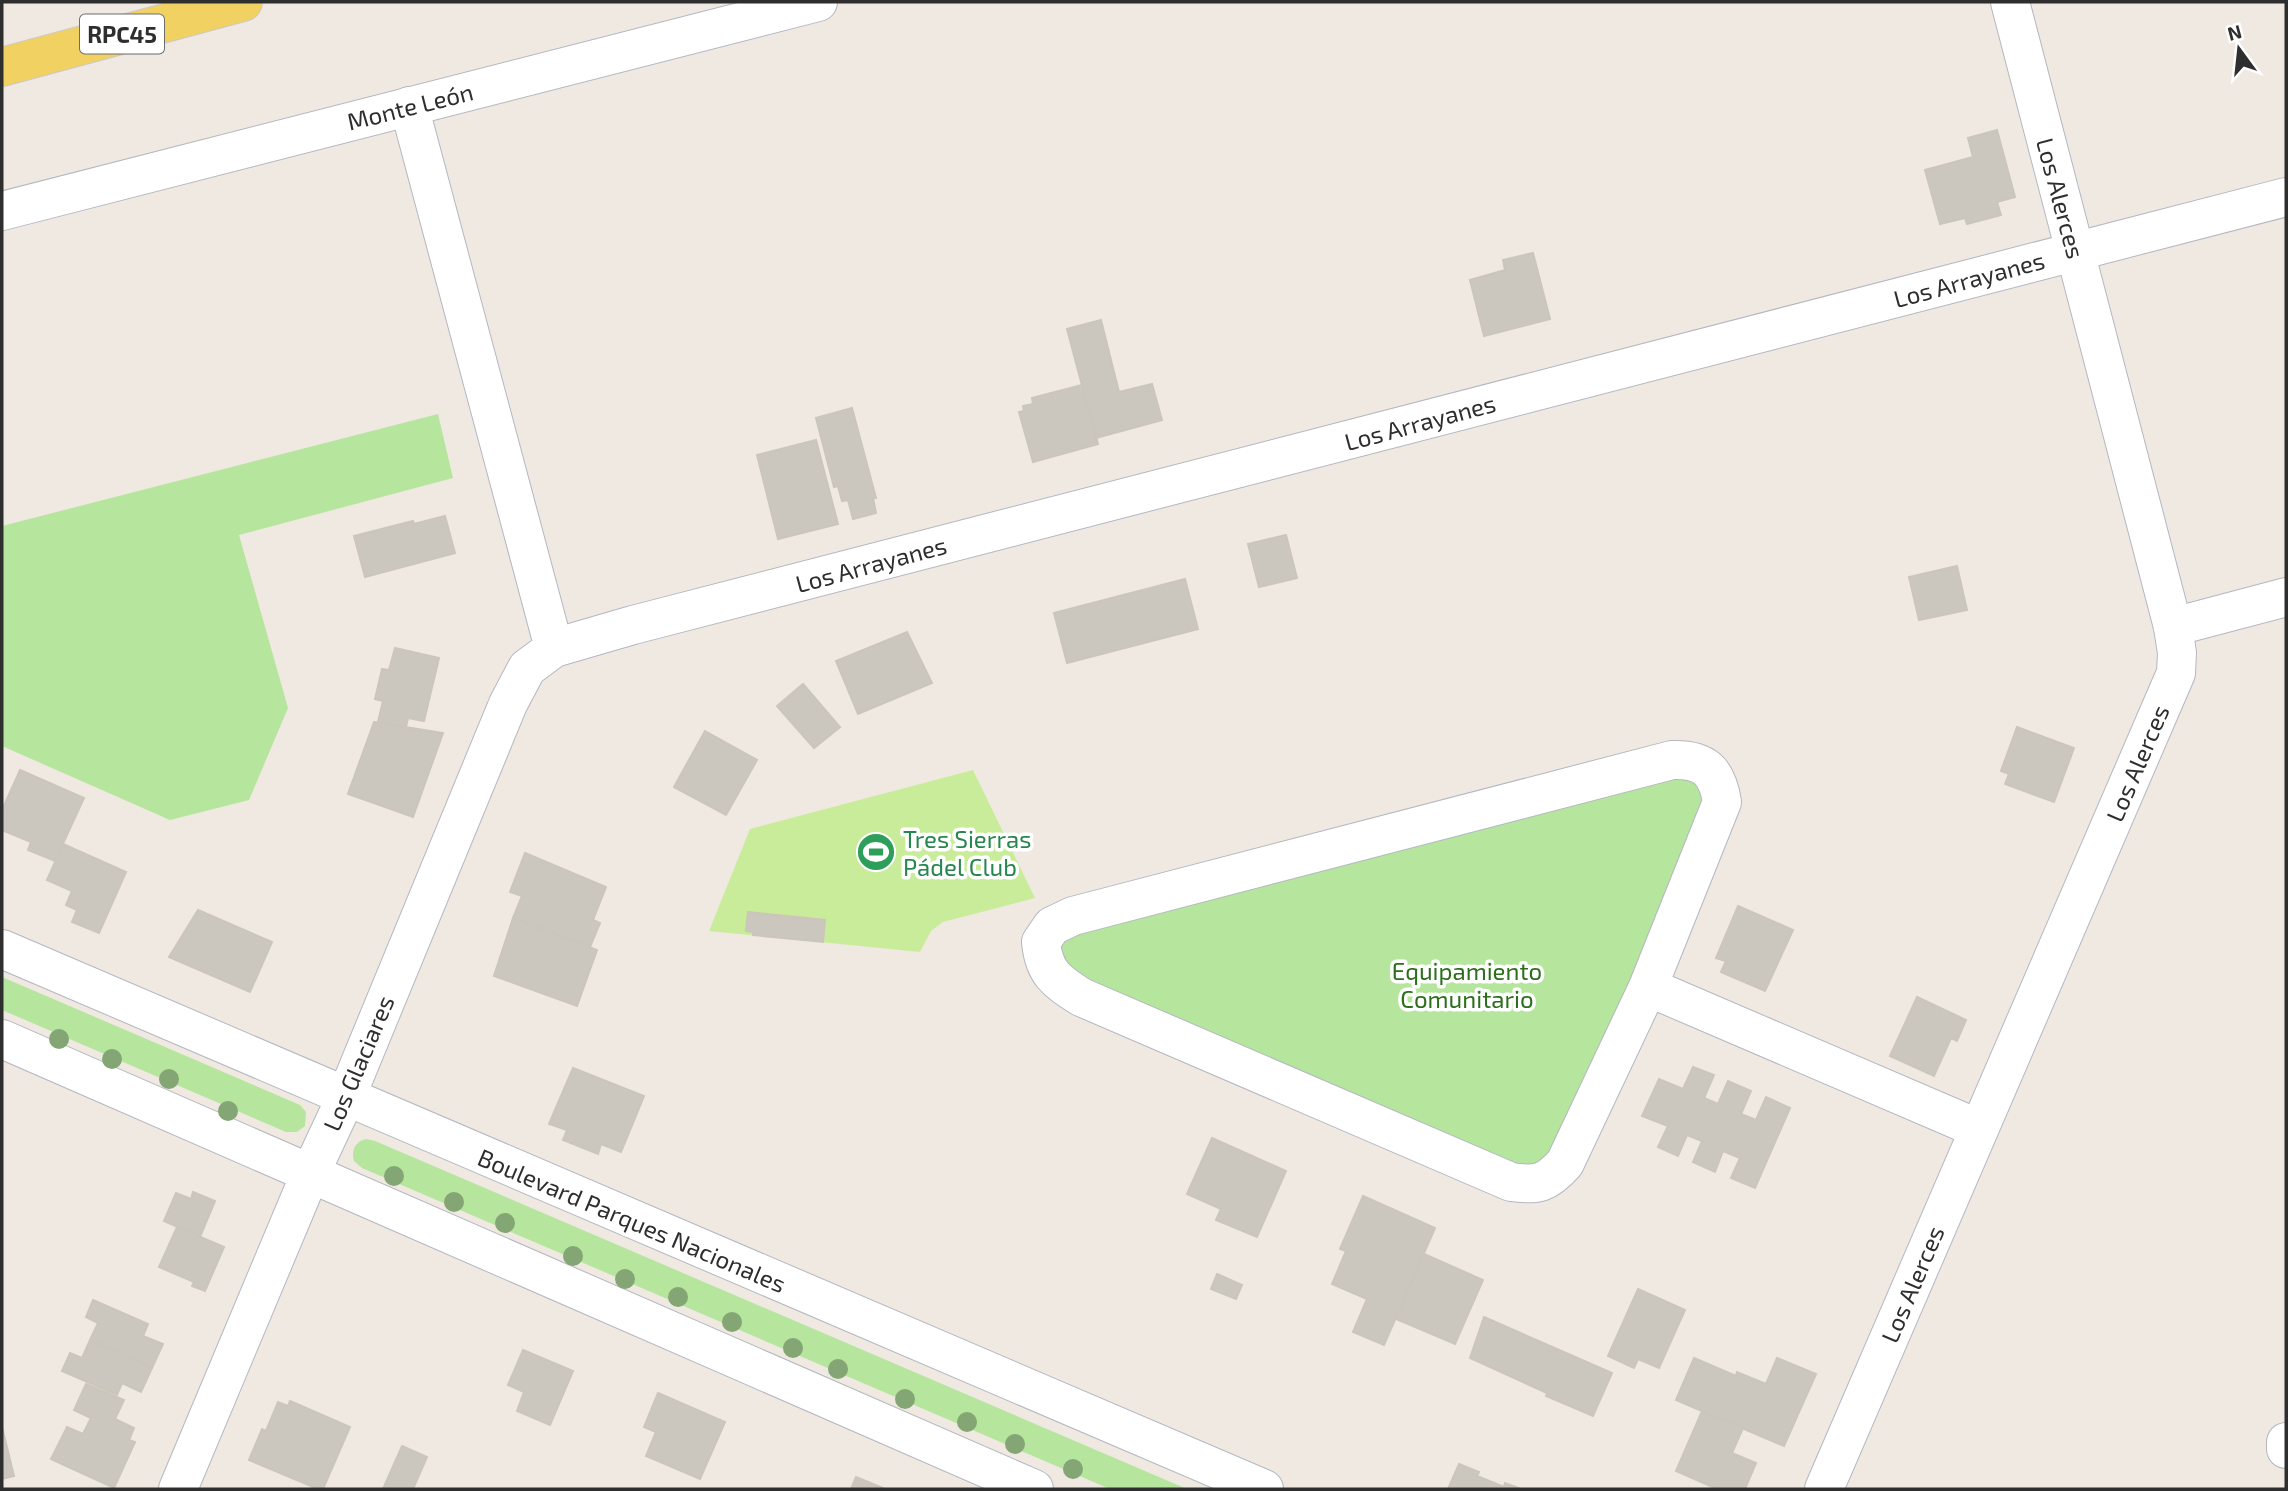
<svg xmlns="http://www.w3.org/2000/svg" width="2288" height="1491" viewBox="0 0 2288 1491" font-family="'Exo 2',sans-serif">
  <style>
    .green { fill: #b6e59e }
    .pitch { fill: #c9ec9a }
    .building { fill: #cbc7bf; stroke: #cbc5ba; stroke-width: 2 }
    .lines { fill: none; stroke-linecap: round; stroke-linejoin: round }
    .minor-casing { stroke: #b4b7c1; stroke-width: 40 }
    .primary-casing { stroke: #c9c9c9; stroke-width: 40 }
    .minor { stroke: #fff; stroke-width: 38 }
    .primary { stroke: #f2d163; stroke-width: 38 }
    .tree { fill: #84a574 }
    .labels { text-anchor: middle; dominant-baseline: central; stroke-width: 7; stroke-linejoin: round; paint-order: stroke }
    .shield { fill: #fff; stroke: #6d6d6d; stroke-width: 2 }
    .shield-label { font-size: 23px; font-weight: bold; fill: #2e2e2e }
    .street-label { font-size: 24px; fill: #2e2e2e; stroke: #fff }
    .leisure-label { font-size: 24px; fill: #27864d; stroke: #fff; text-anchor: start }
    .park-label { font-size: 24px; fill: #2c6e1b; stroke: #fff }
  </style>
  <rect width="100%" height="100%" fill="#efe9e1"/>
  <g class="green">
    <polygon points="438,414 453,478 239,535 288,708 249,800 170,820 2,746 2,526"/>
    <polygon points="1672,760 1719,783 1551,1178 1055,980 1052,926"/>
    <polygon points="2,977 300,1105 306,1112 305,1126 297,1132 286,1132 2,1010"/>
    <path d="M366,1139L375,1141L1187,1489H1110L362,1168L354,1161C351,1150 355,1142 366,1139Z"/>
  </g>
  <polygon class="pitch" points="973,770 1035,898 943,922 931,931 920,952 709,931 750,829"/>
  <g class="building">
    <polygon points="1997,130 2015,197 1997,202 2001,215 1967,224 1965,218 1940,224 1925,170 1973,157 1968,138"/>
    <polygon points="1533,253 1550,319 1484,336 1470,280 1505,270 1503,260"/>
    <polygon points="1101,320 1119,392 1152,384 1162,420 1096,438 1067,329"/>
    <polygon points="1082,385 1098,444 1033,462 1019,412 1024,411 1023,406 1033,404 1032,398"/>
    <polygon points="852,408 876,498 873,498 876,513 853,519 848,500 842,501 838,486 834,487 816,418"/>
    <polygon points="816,440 838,524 778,539 757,455"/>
    <polygon points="445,516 455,553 365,577 354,536 413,521 414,524"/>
    <polygon points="1286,535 1297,578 1259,587 1248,544"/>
    <polygon points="1957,566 1967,610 1919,620 1909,577"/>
    <polygon points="1185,579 1198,629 1067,663 1054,613"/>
    <polygon points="907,632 932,683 858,714 836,661"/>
    <polygon points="395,648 439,658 424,721 408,718 406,727 378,722 383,701 375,699 382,669 389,670"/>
    <polygon points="803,684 840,727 814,748 777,706"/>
    <polygon points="374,722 443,733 413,817 348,794"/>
    <polygon points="2017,727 2074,748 2054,802 2005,784 2009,774 2001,771"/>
    <polygon points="705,731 757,760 726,815 674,787"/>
    <polygon points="20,770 84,798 55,861 28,850 31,842 2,830 2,810"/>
    <polygon points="63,844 126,872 99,933 72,922 77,910 66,905 72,891 47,880"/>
    <polygon points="525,853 606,887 593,920 600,923 590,947 513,918 522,896 510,892"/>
    <polygon points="1738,906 1793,930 1765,991 1721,972 1726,961 1716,958"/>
    <polygon points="198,910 272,942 250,992 169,957"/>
    <polygon points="748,912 825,920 823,942 753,935 753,932 746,931"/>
    <polygon points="513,918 597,950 577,1006 494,976"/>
    <polygon points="1917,997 1966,1020 1957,1041 1951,1038 1934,1076 1890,1056"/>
    <polygon points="1693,1067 1714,1075 1704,1098 1718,1104 1728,1081 1751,1091 1741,1114 1756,1120 1766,1097 1790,1108 1755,1188 1731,1178 1740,1158 1723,1151 1715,1172 1693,1162 1702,1141 1687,1135 1678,1156 1658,1147 1668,1126 1642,1116 1659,1079 1683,1089"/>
    <polygon points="573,1068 644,1096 621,1152 601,1144 598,1154 563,1140 567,1130 549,1124"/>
    <polygon points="1212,1138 1286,1171 1257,1237 1216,1220 1221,1209 1187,1194"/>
    <polygon points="193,1192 215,1201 200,1237 164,1221 176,1193 191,1199"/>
    <polygon points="1363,1196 1435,1228 1384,1345 1353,1332 1367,1299 1332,1284 1346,1251 1340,1249"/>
    <polygon points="177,1227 224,1247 205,1291 192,1286 194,1282 159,1267"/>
    <polygon points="1424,1254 1483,1280 1455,1344 1396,1319"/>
    <polygon points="1217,1274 1242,1285 1236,1299 1211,1289"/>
    <polygon points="1638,1289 1685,1310 1659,1368 1638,1359 1634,1368 1608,1356"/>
    <polygon points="93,1300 148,1324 143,1336 163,1344 152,1368 90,1340 98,1323 86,1317"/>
    <polygon points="1484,1317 1612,1373 1593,1416 1546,1396 1547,1393 1470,1358"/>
    <polygon points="90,1340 152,1368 141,1392 122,1383 117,1395 62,1371 70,1353 82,1358"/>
    <polygon points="523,1350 573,1371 550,1425 517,1411 524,1392 508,1385"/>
    <polygon points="1694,1358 1736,1376 1737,1372 1766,1384 1777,1358 1816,1374 1784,1446 1676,1400"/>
    <polygon points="86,1384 124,1400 115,1419 134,1428 129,1440 135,1442 114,1488 51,1459 67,1427 83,1434 91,1418 74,1410"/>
    <polygon points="658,1393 725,1422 700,1479 646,1456 656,1432 644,1427"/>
    <polygon points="290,1401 350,1427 323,1489 318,1489 249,1460 262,1429 266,1431 278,1402 288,1406"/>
    <polygon points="1702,1411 1743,1428 1732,1453 1756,1463 1745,1489 1717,1489 1676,1471"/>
    <polygon points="2,1427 14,1476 2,1479"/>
    <polygon points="402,1446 427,1457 413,1489 383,1489"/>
    <polygon points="1459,1464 1479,1472 1477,1476 1504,1487 1505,1483 1521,1489 1448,1489"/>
    <polygon points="856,1477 885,1489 851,1489"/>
  </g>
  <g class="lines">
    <g class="minor-casing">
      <g id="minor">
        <polyline points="409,106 554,648"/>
        <polyline points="2,211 818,2"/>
        <polyline points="2173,627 2286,597"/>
        <polyline points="2,949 1264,1489"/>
        <path d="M1648,987L1565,1163C1547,1183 1538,1186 1511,1182L1081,997C1056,981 1044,973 1041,942L1052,926L1073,916L1672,760C1704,759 1717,770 1722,802L1648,987L1979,1129"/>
        <polyline points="2,1039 1034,1489"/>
        <polyline points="2286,1442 2286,1449"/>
        <polyline points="178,1489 311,1172 346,1097 508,704 527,668 554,648 633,625 2286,197"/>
        <polyline points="1824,1489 2176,673 2177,653 2173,627 2010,2"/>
      </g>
    </g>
    <g class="primary-casing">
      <polyline id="primary" points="2,67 243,2"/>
    </g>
    <use href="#minor" class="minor"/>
    <use href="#primary" class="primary"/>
  </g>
  <g class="tree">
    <circle cx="59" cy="1039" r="10"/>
    <circle cx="112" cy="1059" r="10"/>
    <circle cx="169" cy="1079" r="10"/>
    <circle cx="228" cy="1111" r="10"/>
    <circle cx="394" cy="1176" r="10"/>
    <circle cx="454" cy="1202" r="10"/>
    <circle cx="505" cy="1223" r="10"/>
    <circle cx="573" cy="1256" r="10"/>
    <circle cx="625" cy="1279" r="10"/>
    <circle cx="678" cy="1297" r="10"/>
    <circle cx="732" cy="1322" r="10"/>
    <circle cx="793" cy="1348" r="10"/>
    <circle cx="838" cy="1369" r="10"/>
    <circle cx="905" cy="1399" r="10"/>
    <circle cx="967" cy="1422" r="10"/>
    <circle cx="1015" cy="1444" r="10"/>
    <circle cx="1073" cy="1469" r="10"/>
  </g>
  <defs>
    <g id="stadium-disc" transform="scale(2.0125)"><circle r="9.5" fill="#2e9e5b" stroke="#fff"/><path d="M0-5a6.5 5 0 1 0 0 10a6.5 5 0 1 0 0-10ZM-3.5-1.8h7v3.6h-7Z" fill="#fff"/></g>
  </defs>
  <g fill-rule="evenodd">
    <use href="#stadium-disc" x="876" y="852"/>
  </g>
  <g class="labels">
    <rect class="shield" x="80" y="14.5" width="84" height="39" rx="5"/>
    <g class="shield-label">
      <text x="122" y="34">RPC45</text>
    </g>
    <g class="street-label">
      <text transform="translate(410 106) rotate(-14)">Monte León</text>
      <text transform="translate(2061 198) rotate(75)">Los Alerces</text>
      <text transform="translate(1969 279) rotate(-15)">Los Arrayanes</text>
      <text transform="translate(1420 422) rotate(-15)">Los Arrayanes</text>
      <text transform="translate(871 564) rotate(-15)">Los Arrayanes</text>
      <text transform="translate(2137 763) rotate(-67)">Los Alerces</text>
      <text transform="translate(358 1063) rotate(-67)">Los Glaciares</text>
      <text transform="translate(632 1220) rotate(23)">Boulevard Parques Nacionales</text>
      <text transform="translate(1912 1284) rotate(-67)">Los Alerces</text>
    </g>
    <g class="leisure-label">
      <text x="903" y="838">Tres Sierras<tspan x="903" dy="28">Pádel Club</tspan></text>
    </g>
    <g class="park-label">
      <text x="1467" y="970">Equipamiento<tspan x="1467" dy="28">Comunitario</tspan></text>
    </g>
  </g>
  <rect width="2288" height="1491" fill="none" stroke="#2e2e2e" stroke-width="7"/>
  <g transform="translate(2239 49) rotate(345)" stroke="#ffffff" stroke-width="5" paint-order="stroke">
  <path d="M0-5L12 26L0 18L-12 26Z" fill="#2e2e2e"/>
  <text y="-10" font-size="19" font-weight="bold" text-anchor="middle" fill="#2e2e2e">N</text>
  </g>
</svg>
